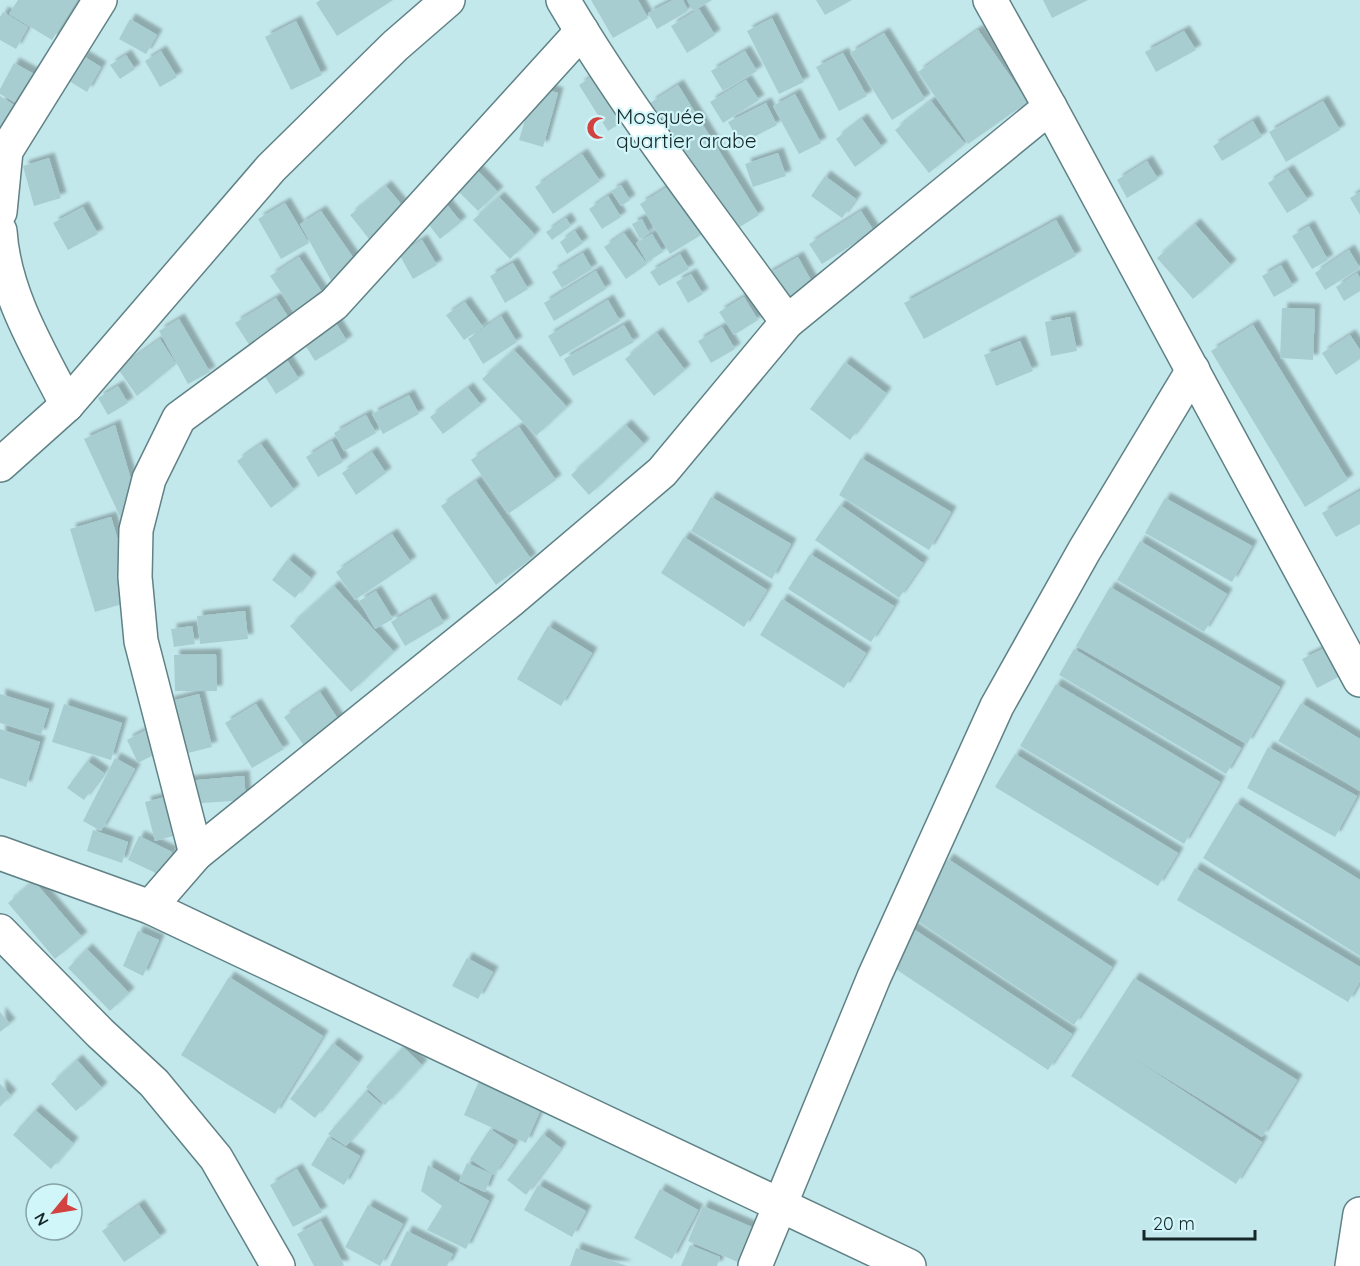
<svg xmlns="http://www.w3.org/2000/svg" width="1360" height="1266" viewBox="0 0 1360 1266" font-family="Quicksand,sans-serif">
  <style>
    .building { fill: #a8cdd1; filter: url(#shadow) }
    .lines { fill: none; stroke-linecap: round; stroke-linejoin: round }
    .minor-casing { stroke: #608286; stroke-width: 36 }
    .minor { stroke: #fff; stroke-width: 33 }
    .labels { text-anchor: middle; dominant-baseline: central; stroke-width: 4.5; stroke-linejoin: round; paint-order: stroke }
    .poi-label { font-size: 21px; fill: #172627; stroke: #d0f6fa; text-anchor: start }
  </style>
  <defs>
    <filter id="shadow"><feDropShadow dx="5.5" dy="-5.5" stdDeviation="1.5" flood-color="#0004"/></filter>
  </defs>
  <rect width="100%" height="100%" fill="#c3e8ec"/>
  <g class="building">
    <polygon points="18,0 77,0 52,40 9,14"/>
    <polygon points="320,0 393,0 337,36 316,3"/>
    <polygon points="591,0 638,0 648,18 613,38"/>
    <polygon points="673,0 683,0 688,11 657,29 648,13"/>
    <polygon points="687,0 712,0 693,11"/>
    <polygon points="816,0 852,0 825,15"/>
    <polygon points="1043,0 1088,0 1052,18"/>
    <polygon points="699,9 715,35 687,53 671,26"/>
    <polygon points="3,12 28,27 16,49 0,40 0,17"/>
    <polygon points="772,18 804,82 779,94 747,31"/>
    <polygon points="130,19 157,35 146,54 119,39"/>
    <polygon points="296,21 322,75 291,90 265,37"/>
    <polygon points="978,30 1028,102 968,144 918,72"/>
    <polygon points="1184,31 1196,50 1156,72 1145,52"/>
    <polygon points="884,33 925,99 892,120 850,53"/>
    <polygon points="161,51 177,77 160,87 145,61"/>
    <polygon points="745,51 757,71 723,91 711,71"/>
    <polygon points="843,53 867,96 839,111 816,67"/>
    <polygon points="126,55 135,69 120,79 110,65"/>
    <polygon points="83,56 101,67 87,92 69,81"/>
    <polygon points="14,63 34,74 18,104 0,94 0,89"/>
    <polygon points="599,72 629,118 608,131 579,85"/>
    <polygon points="746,80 759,100 723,123 710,102"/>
    <polygon points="678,85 759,215 730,233 650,103"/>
    <polygon points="535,86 558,93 543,147 519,140"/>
    <polygon points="795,94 821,143 799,154 773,106"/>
    <polygon points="0,96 20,109 0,138"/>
    <polygon points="931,101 965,144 929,173 895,130"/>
    <polygon points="1323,101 1340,130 1286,162 1269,132"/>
    <polygon points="766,103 777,125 740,144 728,122"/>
    <polygon points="862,119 882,147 855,167 836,139"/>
    <polygon points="1253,121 1262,137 1222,161 1213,146"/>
    <polygon points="778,153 786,176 753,187 745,164"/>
    <polygon points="582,154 600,181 553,214 535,187"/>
    <polygon points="49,158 61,198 34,206 23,166"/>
    <polygon points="1147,161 1158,179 1127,198 1117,180"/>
    <polygon points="475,168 498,192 478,211 454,187"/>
    <polygon points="1288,170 1308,200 1287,213 1268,183"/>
    <polygon points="825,176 856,199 842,218 811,196"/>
    <polygon points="679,180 709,230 670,254 640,204"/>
    <polygon points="621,185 630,200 621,206 611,191"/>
    <polygon points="386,186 410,215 373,244 350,215"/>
    <polygon points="1360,192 1360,215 1350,198"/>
    <polygon points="608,196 621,217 602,229 589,209"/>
    <polygon points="499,197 535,235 510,259 473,220"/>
    <polygon points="443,200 461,222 440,239 422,216"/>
    <polygon points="285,203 309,243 281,259 258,219"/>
    <polygon points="83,207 98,234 68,250 53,223"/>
    <polygon points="321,211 359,266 333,284 300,224"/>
    <polygon points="861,211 874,231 822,264 809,244"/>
    <polygon points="566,218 571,226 552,240 546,232"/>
    <polygon points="642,219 649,233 640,239 632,224"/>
    <polygon points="1056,220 1076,256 924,339 904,303"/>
    <polygon points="1195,224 1231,265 1193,299 1157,258"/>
    <polygon points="1309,226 1328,260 1312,269 1292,236"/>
    <polygon points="575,231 583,243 567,254 560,242"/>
    <polygon points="624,233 647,264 626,279 604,247"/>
    <polygon points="652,234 663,252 647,262 636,243"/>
    <polygon points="422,240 437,265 413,279 399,254"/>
    <polygon points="1349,250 1360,268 1325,290 1315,273"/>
    <polygon points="583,253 592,269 562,288 552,272"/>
    <polygon points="680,254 689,269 659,286 650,272"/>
    <polygon points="299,257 326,298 297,316 270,276"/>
    <polygon points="798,257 817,291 785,309 766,275"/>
    <polygon points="513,263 528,289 505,303 490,276"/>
    <polygon points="1281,265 1293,286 1274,297 1262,276"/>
    <polygon points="596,271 606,289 554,321 544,303"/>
    <polygon points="1357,273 1360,278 1360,291 1344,301 1336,287"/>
    <polygon points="691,274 703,294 688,303 676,282"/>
    <polygon points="744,297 758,320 734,335 719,312"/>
    <polygon points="276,298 290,320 250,346 235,323"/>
    <polygon points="608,300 620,321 560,357 548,336"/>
    <polygon points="465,302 483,327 464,340 446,315"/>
    <polygon points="1282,308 1315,309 1313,360 1280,358"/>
    <polygon points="501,316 517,342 483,364 468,339"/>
    <polygon points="1070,317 1077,351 1051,356 1045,322"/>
    <polygon points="179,319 210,372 188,384 159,331"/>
    <polygon points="334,320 347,341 315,361 302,340"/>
    <polygon points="624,325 634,342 573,376 564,359"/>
    <polygon points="1253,325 1348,480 1305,507 1211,351"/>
    <polygon points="722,327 735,349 711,363 698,341"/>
    <polygon points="657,333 685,370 654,396 625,359"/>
    <polygon points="1350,335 1360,350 1360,359 1336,375 1322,353"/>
    <polygon points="160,339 176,364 137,396 118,369"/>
    <polygon points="1020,341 1033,371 996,386 984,355"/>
    <polygon points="514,350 567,407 536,436 482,379"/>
    <polygon points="285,357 299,379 276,394 262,372"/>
    <polygon points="845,362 886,393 850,440 810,409"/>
    <polygon points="118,386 128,403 108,415 98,398"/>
    <polygon points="468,388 481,405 443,434 430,417"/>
    <polygon points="409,395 419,414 383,434 372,414"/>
    <polygon points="366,415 376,433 344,451 334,433"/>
    <polygon points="115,425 140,510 122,521 84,439"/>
    <polygon points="626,425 644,444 589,495 571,475"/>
    <polygon points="519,427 556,480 508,514 471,460"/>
    <polygon points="332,441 343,462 318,477 306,457"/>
    <polygon points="261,444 294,490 271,508 237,461"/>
    <polygon points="372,452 386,473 356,495 342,473"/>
    <polygon points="861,458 951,512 929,550 839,495"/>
    <polygon points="476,481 531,559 496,585 441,506"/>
    <polygon points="1360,491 1360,524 1336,537 1322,513"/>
    <polygon points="711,497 791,544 772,579 691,531"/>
    <polygon points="1165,498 1252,546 1232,582 1145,533"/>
    <polygon points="840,505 923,563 899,598 815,540"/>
    <polygon points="111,517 136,600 95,612 70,529"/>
    <polygon points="392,534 411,562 355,600 336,572"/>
    <polygon points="684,537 767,590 744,627 661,573"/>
    <polygon points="1140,541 1227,594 1204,632 1117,580"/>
    <polygon points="810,554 894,606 871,642 788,589"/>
    <polygon points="288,559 311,578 295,598 272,580"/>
    <polygon points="334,586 394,652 351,692 290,626"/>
    <polygon points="1110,587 1280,687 1247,744 1076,646"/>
    <polygon points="376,591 393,619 375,629 359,601"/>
    <polygon points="430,599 444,623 405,646 391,622"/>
    <polygon points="782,599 866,653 844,688 760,635"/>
    <polygon points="245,611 248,639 200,644 197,616"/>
    <polygon points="192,626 195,644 174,647 171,629"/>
    <polygon points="548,626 592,653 561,706 517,679"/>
    <polygon points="1329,646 1344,674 1317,688 1302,659"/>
    <polygon points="1074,649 1241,748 1226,774 1059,675"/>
    <polygon points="216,654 217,691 175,691 174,655"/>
    <polygon points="1056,684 1220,782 1184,844 1020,746"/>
    <polygon points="320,692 342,725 307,750 284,717"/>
    <polygon points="0,694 49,709 41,735 0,723"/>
    <polygon points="199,694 212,747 180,755 168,702"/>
    <polygon points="1301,703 1360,739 1360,791 1278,741"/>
    <polygon points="64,704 122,723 111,760 52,742"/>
    <polygon points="256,704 284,749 252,768 225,723"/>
    <polygon points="154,726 165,749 138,763 127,740"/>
    <polygon points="0,729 40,742 26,787 0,778"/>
    <polygon points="1268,747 1357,796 1335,837 1247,788"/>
    <polygon points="1015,754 1178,853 1158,886 995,787"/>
    <polygon points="115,758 135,769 101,831 83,821"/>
    <polygon points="87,761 104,773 84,800 67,788"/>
    <polygon points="244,776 246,800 188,804 186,781"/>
    <polygon points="177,794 188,832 155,841 145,802"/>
    <polygon points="1236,803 1360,880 1360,956 1203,858"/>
    <polygon points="93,830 128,842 122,863 87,851"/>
    <polygon points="139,836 172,852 162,876 128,860"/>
    <polygon points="948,859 1112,967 1074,1025 910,916"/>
    <polygon points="1195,868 1360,967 1360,981 1348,1002 1177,900"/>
    <polygon points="34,881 82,937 55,959 8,903"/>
    <polygon points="906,924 1072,1034 1048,1070 882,960"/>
    <polygon points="138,931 159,940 143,976 123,966"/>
    <polygon points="87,949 129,993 110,1011 68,968"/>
    <polygon points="467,958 493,972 478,999 452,986"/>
    <polygon points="229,977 323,1036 275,1114 181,1055"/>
    <polygon points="1134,978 1297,1080 1262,1137 1119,1049 1262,1142 1236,1184 1071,1076"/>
    <polygon points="0,1012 10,1024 0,1032"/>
    <polygon points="333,1043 358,1062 315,1118 290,1099"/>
    <polygon points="403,1047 422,1065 385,1105 366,1087"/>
    <polygon points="77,1060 102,1088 76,1111 51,1084"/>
    <polygon points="479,1081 541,1109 526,1143 464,1115"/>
    <polygon points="0,1084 11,1095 0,1107"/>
    <polygon points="366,1091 381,1104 346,1146 328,1134"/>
    <polygon points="35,1110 73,1143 51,1169 13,1135"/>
    <polygon points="490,1129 514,1145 494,1175 470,1159"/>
    <polygon points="543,1134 561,1148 526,1195 507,1180"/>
    <polygon points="328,1137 360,1156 344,1185 311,1165"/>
    <polygon points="467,1163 492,1174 485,1192 459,1181"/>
    <polygon points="428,1165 489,1201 466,1249 427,1230 442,1206 421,1191"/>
    <polygon points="297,1169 322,1212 293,1227 270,1185"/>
    <polygon points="538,1185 586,1211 572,1237 524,1210"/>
    <polygon points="660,1189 698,1210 672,1259 634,1238"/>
    <polygon points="139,1205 161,1237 124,1262 102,1231"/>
    <polygon points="368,1205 403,1224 380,1266 345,1247"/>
    <polygon points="703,1206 754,1228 740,1263 688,1241"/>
    <polygon points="321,1221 344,1265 342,1266 314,1266 297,1234"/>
    <polygon points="407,1231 453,1254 447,1266 390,1266"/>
    <polygon points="690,1245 720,1257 717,1266 681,1266"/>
    <polygon points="576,1248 627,1266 570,1266"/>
  </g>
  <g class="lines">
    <g class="minor-casing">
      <g id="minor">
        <path d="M563,0C629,112 711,216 787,322"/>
        <polyline points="990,0 1050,107 1360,680"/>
        <polyline points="0,212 6,151 100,0"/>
        <path d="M0,231C4,294 39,350 67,405"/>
        <polyline points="0,465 67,405 271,168 395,46 448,0"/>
        <polyline points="0,853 150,907 909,1266"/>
        <polyline points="196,854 141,641 135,577 136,530 149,479 179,418 334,304 582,31"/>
        <polyline points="150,907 196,854 510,601 662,472 787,322 1050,107"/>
        <polyline points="0,931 100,1033 154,1083 216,1158 278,1266"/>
        <polyline points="755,1266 874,977 997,706 1084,551 1193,370"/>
        <polyline points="1352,1266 1360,1214"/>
      </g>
    </g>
    <use href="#minor" class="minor"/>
  </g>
  <defs>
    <g id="mosque-bare" transform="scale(1.8)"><path d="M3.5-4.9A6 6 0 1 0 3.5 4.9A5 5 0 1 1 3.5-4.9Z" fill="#d14241" stroke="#d0f6fa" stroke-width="2.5" paint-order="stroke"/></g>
  </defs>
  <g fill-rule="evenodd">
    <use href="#mosque-bare" x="598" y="128"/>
  </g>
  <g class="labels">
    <g class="poi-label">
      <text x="616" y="116">Mosquée<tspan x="616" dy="24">quartier arabe</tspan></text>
    </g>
  </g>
  <g transform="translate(54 1212) rotate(240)"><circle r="28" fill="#d0f6fa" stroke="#86a3a6" stroke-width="1.5"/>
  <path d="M0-4.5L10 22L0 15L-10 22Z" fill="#d14241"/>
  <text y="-9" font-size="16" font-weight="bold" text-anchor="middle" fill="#172627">N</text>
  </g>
  <path d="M1144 1230v9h111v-9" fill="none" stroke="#172627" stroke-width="3"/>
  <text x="1153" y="1230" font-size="18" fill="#172627" stroke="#d0f6fa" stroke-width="4.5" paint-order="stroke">20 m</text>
</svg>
